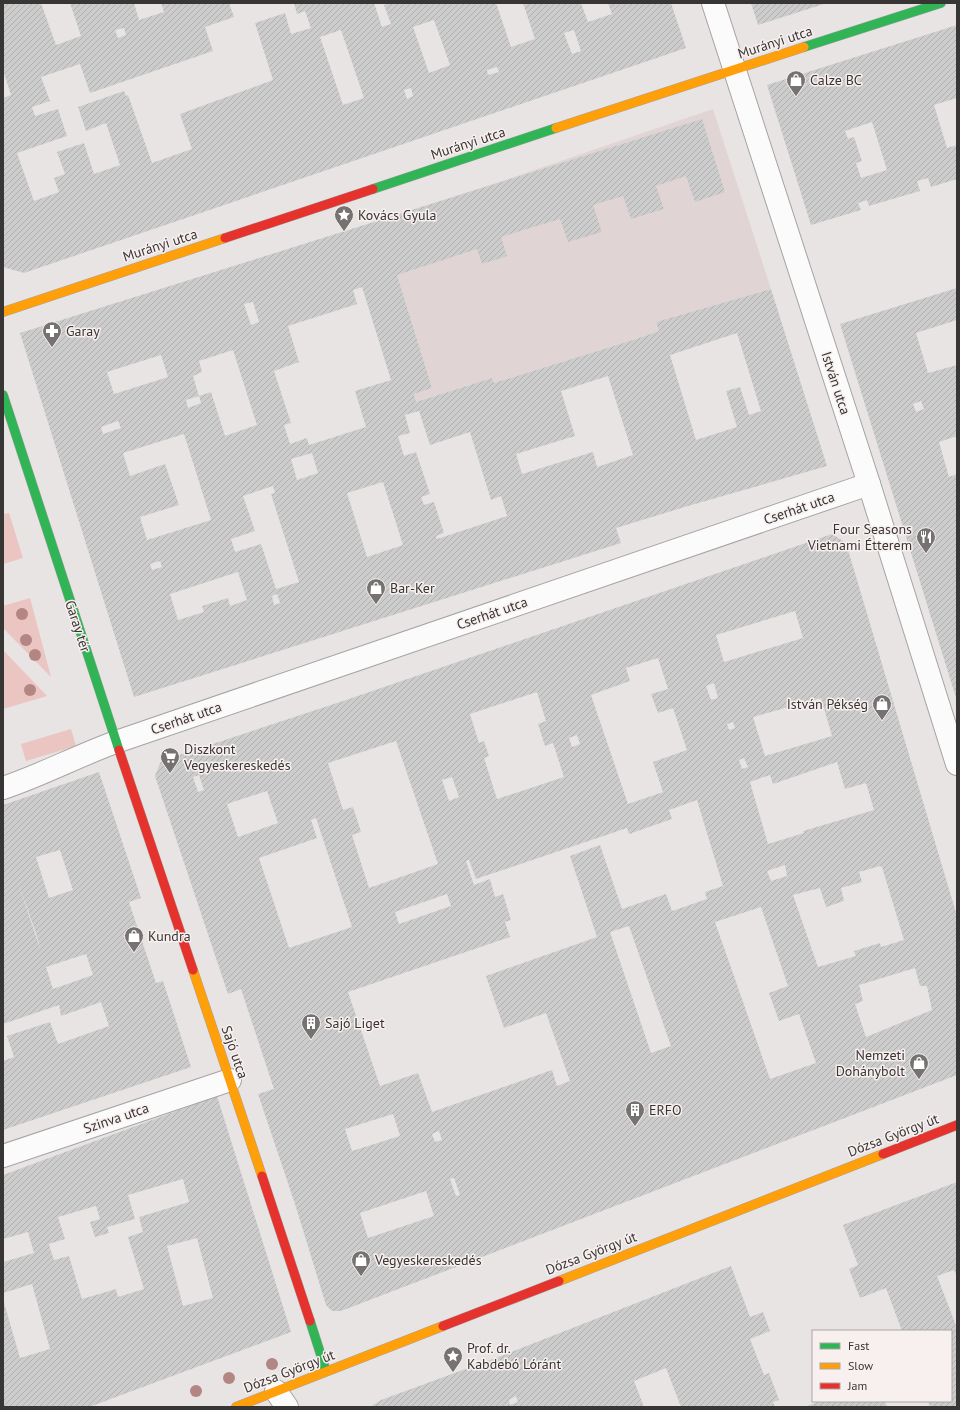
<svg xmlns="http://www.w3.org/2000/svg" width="960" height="1410" viewBox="0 0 960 1410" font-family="'PT Sans',sans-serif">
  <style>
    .built { fill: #e0d5d4 }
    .grass { fill: #eac5c1 }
    .building { fill: url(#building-hatch); fill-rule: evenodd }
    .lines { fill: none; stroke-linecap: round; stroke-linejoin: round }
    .street-casing { stroke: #a6a3a3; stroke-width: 24 }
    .fast-casing { stroke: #a6a3a3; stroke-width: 10 }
    .slow-casing { stroke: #a6a3a3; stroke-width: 10 }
    .jam-casing { stroke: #a6a3a3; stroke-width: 10 }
    .street { stroke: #fcfbfb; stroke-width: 22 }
    .fast { stroke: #30b455; stroke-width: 9 }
    .slow { stroke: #ff9f0a; stroke-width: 9 }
    .jam { stroke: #e5322d; stroke-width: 9 }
    .tree { fill: #b38583 }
    .labels { text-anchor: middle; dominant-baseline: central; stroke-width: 3; stroke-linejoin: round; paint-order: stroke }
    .street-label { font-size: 14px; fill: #383535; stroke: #f8f0ef }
    .poi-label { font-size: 14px; fill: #383535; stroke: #f8f0ef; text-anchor: start }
  </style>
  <defs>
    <pattern id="building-hatch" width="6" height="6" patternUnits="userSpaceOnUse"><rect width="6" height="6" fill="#cdcccc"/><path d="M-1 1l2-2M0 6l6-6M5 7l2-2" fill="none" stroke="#b1b0b0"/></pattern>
  </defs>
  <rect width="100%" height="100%" fill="#e8e4e4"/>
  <polygon class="built" points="713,109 771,289 656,322 659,331 636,339 494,383 492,378 416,402 414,394 432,388 380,220 496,183"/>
  <g class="grass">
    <polygon points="9,513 23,558 3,564 3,514"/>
    <polygon points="30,598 51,677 3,628 3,606"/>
    <polygon points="3,650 47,696 3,709"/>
    <polygon points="71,729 76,746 26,761 21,744"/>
  </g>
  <g class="building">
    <path d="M3,3H41L56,45L81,36L70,3H134L139,20L164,12L161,3H229L234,17L205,27L213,51L90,93L80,64L41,77L50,101L32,107L35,116L58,109L67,136L17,153L34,201L59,192L54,178L65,174L57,152L84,143L94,174L120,165L106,123L86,131L78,107L124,91L126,96L128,95L152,163L192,149L180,114L273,80L255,23L285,13L291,34L311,28L305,11L297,14L294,3H374L382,27L391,24L384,5L390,3H496L511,47L535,39L523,3H581L588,22L612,14L608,3H671L686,48L24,273L3,267V98L11,95L3,70ZM434,20L450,65L429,73L413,27ZM124,28L126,35L118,38L115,30ZM341,30L364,98L343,105L320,37ZM574,30L581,51L572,54L564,33ZM497,67L499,72L488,75L487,70ZM411,88L413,96L407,99L404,90Z"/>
    <polygon points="751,3 827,3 758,25"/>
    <path d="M957,25V98L934,105L947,148L957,145V179L931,187L928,178L917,181L920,191L869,206L867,200L858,203L861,210L811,225L767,85ZM872,122L887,170L861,178L856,163L862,161L854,137L848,139L845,131Z"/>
    <path d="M702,119L725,192L695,202L686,176L656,186L664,209L631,219L623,196L593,205L602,232L568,242L560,219L501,237L507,256L482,264L477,249L397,275L432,388L414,394L416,402L492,378L494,383L636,339L659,331L656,322L771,289L827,466L688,506L616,528L621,543L134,697L20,333ZM362,287L391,380L355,391L366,427L309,445L307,438L290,444L284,425L291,423L274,371L299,362L288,326L357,304L353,290ZM253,302L259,322L251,325L244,304ZM737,333L761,411L749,415L740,387L726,391L737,427L696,440L670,355ZM233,350L257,425L225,436L211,392L199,396L193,376L202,372L199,361ZM161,355L168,377L114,394L107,372ZM608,376L633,455L597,467L593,452L522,474L516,454L575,436L561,391ZM199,396L201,403L188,408L186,400ZM419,411L430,445L470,432L491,500L501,496L507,516L437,539L436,536L444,533L434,502L424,505L421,497L430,494L416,452L404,456L398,436L410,433L405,415ZM118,421L121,428L103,434L101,427ZM184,434L211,520L147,540L140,517L179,505L165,464L130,476L123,453ZM312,453L318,473L297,480L291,459ZM383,482L403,545L367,557L347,493ZM273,486L275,493L271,494L299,582L276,589L261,544L235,552L231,539L255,531L243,496ZM160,561L162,567L152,570L150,564ZM238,572L247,600L230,606L228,598L202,606L204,612L178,620L170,594ZM277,594L280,603L274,605L272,596Z"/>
    <path d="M957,288V320L916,333L928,373L957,365V436L939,442L949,477L957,474V701L840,324ZM921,401L924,409L916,412L913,404Z"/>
    <path d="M832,534L846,543L957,916V1075L341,1311H332L326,1305L295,1204L258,1094L274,1089L241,989L228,994L155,776L161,761L346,700ZM795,611L803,638L724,662L716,635ZM658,658L668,689L651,694L658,713L673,708L687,750L653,762L663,792L628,804L591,695L630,681L626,668ZM714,683L718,698L711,700L706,686ZM537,692L546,721L538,724L545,746L553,743L564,777L497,799L484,758L489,756L484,741L479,743L470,714ZM821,698L832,736L765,756L753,717ZM733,722L735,728L729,730L727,724ZM577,735L580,744L572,747L569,738ZM396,741L438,864L369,888L352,835L361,832L353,807L343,810L328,763ZM744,758L748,767L742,769L739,760ZM837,762L845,789L866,783L874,810L803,831L804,833L768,844L750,782L770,775L773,784ZM199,775L204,790L198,792L193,777ZM452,777L459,797L449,801L442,780ZM267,791L278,823L238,837L227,804ZM697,800L723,886L705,892L707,899L672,911L666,894L622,909L600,845L570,856L597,937L486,976L504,1028L546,1013L570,1081L557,1086L552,1070L432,1112L418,1073L380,1086L348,992L510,937L505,922L511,920L503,894L495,897L490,879L474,885L466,861L469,860L476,879L627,828L629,834L672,819L669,810ZM316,818L352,927L289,948L259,858L317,838L311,820ZM785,865L787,876L771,881L767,871ZM880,866L882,867L904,940L881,947L880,943L854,951L856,956L818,967L793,895L820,888L826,907L844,901L841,888L862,882L859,872ZM447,894L451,906L399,924L395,912ZM761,907L788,986L769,993L779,1021L799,1014L816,1063L770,1079L715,922ZM629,926L671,1046L651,1053L610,932ZM915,968L920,986H927L932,1010L866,1037L855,1004L863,1001L859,985ZM393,1114L400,1136L352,1151L345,1129ZM439,1131L442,1140L435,1142L432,1134ZM454,1178L460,1195L456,1196L450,1179ZM426,1191L434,1216L368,1238L360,1213Z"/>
    <path d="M99,772L141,898L129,902L156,983L163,981L191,1067L3,1130V1061L14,1057L7,1036L50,1022L58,1044L109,1026L101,1002L61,1016L59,1005L3,1024V805ZM60,850L73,890L49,898L36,857ZM17,880L36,933L41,951ZM86,954L93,975L53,989L46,967Z"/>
    <path d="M217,1096L291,1332L89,1407H3V1299L20,1358L50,1349L32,1284L3,1293V1262L34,1253L28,1232L3,1239V1175ZM183,1179L189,1202L139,1217L143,1232L128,1237L144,1289L118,1297L116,1289L82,1299L69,1256L54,1260L50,1248L49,1244L65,1239L58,1217L96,1206L100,1219L90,1222L95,1237L109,1233L107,1227L135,1219L128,1195ZM197,1238L213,1298L183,1306L167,1246Z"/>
    <polygon points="957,1182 957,1277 954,1270 937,1276 957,1328 957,1407 930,1407 928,1401 951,1401 951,1331 902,1331 886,1288 860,1298 849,1269 858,1265 843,1225"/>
    <path d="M731,1266L750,1317L763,1312L770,1331L750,1339L764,1375L769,1373L779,1400L773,1402L775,1407H681L666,1368L634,1381L644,1407H370L381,1400L501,1356ZM516,1396L518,1402L510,1405L509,1400Z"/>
    <polygon points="820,1401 885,1401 887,1407 805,1407"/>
  </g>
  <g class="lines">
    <g class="street-casing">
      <g id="street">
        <polyline points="713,3 869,484 957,764"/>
        <path d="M3,788C42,775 77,756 116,742L869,484"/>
        <polyline points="3,1156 230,1080"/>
        <polyline points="276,1391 287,1407"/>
      </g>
    </g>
    <g class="fast-casing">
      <g id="fast">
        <polyline points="804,47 941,3"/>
        <polyline points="373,189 556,128"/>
        <polyline points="3,395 119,750"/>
        <polyline points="310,1321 326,1371"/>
      </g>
    </g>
    <g class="slow-casing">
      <g id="slow">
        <polyline points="556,128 804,47"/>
        <polyline points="3,312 225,238"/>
        <polyline points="193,970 262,1176"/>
        <polyline points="559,1281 883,1154"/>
        <polyline points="236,1407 443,1326"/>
      </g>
    </g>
    <g class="jam-casing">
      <g id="jam">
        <polyline points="225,238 373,189"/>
        <polyline points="119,750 193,970"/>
        <polyline points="883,1154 957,1125"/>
        <polyline points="262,1176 310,1321"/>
        <polyline points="443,1326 559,1281"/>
      </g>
    </g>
    <use href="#street" class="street"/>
    <use href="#fast" class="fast"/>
    <use href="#slow" class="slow"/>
    <use href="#jam" class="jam"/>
  </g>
  <g class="tree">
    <circle cx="22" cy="614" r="6"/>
    <circle cx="26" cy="640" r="6"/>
    <circle cx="35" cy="655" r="6"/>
    <circle cx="30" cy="690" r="6"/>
    <circle cx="272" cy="1364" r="6"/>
    <circle cx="229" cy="1378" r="6"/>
    <circle cx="196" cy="1391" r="6"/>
  </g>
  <defs>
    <g id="shop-pin" transform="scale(1)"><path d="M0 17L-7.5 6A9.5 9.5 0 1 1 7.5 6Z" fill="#767272" stroke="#f8f0ef"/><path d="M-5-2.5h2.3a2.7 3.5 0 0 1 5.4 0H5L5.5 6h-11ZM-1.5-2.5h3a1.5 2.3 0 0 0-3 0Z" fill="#fff"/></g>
    <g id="sight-pin" transform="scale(1)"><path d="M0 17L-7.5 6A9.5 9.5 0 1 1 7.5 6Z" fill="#767272" stroke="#f8f0ef"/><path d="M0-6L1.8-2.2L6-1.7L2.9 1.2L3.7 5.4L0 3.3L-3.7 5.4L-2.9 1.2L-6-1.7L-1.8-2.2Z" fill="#fff"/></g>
    <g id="pharmacy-pin" transform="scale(1)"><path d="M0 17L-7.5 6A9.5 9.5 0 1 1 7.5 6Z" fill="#767272" stroke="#f8f0ef"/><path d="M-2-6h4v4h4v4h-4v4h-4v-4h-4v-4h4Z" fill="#fff"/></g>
    <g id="restaurant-pin" transform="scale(1)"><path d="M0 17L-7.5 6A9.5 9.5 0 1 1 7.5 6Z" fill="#767272" stroke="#f8f0ef"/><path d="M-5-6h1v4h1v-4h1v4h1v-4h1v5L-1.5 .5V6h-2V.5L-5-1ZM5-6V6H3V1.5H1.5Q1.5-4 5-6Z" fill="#fff"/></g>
    <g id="supermarket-pin" transform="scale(1)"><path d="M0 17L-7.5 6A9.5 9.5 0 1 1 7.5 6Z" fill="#767272" stroke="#f8f0ef"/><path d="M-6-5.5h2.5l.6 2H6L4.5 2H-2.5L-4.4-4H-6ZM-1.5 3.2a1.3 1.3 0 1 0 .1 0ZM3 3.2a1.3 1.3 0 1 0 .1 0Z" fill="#fff"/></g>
    <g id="building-pin" transform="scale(1)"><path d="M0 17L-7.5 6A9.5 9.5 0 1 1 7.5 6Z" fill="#767272" stroke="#f8f0ef"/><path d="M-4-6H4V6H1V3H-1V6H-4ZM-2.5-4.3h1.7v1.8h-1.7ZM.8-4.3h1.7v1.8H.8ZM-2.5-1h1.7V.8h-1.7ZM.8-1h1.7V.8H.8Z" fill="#fff"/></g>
  </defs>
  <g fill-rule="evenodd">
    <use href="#shop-pin" x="796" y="80"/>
    <use href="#sight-pin" x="344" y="215"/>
    <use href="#pharmacy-pin" x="52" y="331"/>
    <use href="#restaurant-pin" x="926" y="537"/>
    <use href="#shop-pin" x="376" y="588"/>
    <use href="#shop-pin" x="882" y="704"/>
    <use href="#supermarket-pin" x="170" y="757"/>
    <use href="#shop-pin" x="134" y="936"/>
    <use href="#building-pin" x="311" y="1023"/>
    <use href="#shop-pin" x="919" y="1063"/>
    <use href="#building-pin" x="635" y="1110"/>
    <use href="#shop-pin" x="361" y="1260"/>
    <use href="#sight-pin" x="453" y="1356"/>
  </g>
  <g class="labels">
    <g class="street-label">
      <text transform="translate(775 42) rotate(-18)">Murányi utca</text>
      <text transform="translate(468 143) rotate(-18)">Murányi utca</text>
      <text transform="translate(160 245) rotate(-18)">Murányi utca</text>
      <text transform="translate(836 383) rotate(72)">István utca</text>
      <text transform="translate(799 508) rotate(-19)">Cserhát utca</text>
      <text transform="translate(492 613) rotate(-19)">Cserhát utca</text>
      <text transform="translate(78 626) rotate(72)">Garay tér</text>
      <text transform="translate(186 718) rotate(-19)">Cserhát utca</text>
      <text transform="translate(235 1052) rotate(71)">Sajó utca</text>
      <text transform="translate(116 1118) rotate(-19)">Szinva utca</text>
      <text transform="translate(893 1135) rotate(-21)">Dózsa György út</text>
      <text transform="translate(591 1253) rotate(-21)">Dózsa György út</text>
      <text transform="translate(289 1371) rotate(-21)">Dózsa György út</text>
    </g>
    <g class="poi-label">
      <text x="810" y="80">Calze BC</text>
      <text x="358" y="215">Kovács Gyula</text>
      <text x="66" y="331">Garay</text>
      <text x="912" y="529" text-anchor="end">Four Seasons<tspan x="912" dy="16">Vietnami Étterem</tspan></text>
      <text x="390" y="588">Bar-Ker</text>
      <text x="868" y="704" text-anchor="end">István Pékség</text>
      <text x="184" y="749">Diszkont<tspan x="184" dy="16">Vegyeskereskedés</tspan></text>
      <text x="148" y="936">Kundra</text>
      <text x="325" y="1023">Sajó Liget</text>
      <text x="905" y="1055" text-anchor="end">Nemzeti<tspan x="905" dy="16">Dohánybolt</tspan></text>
      <text x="649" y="1110">ERFO</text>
      <text x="375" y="1260">Vegyeskereskedés</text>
      <text x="467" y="1348">Prof. dr.<tspan x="467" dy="16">Kabdebó Lóránt</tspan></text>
    </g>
  </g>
  <rect width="960" height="1410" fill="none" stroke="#383535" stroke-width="8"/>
  <rect x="812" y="1330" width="140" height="72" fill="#f8f0ef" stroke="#aba5a5"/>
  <rect x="820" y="1343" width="20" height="6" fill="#30b455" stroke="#aba5a5"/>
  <text x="848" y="1350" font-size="12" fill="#383535">Fast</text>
  <rect x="820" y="1363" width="20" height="6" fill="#ff9f0a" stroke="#aba5a5"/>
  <text x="848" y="1370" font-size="12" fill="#383535">Slow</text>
  <rect x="820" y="1383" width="20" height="6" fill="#e5322d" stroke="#aba5a5"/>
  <text x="848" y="1390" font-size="12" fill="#383535">Jam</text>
</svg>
